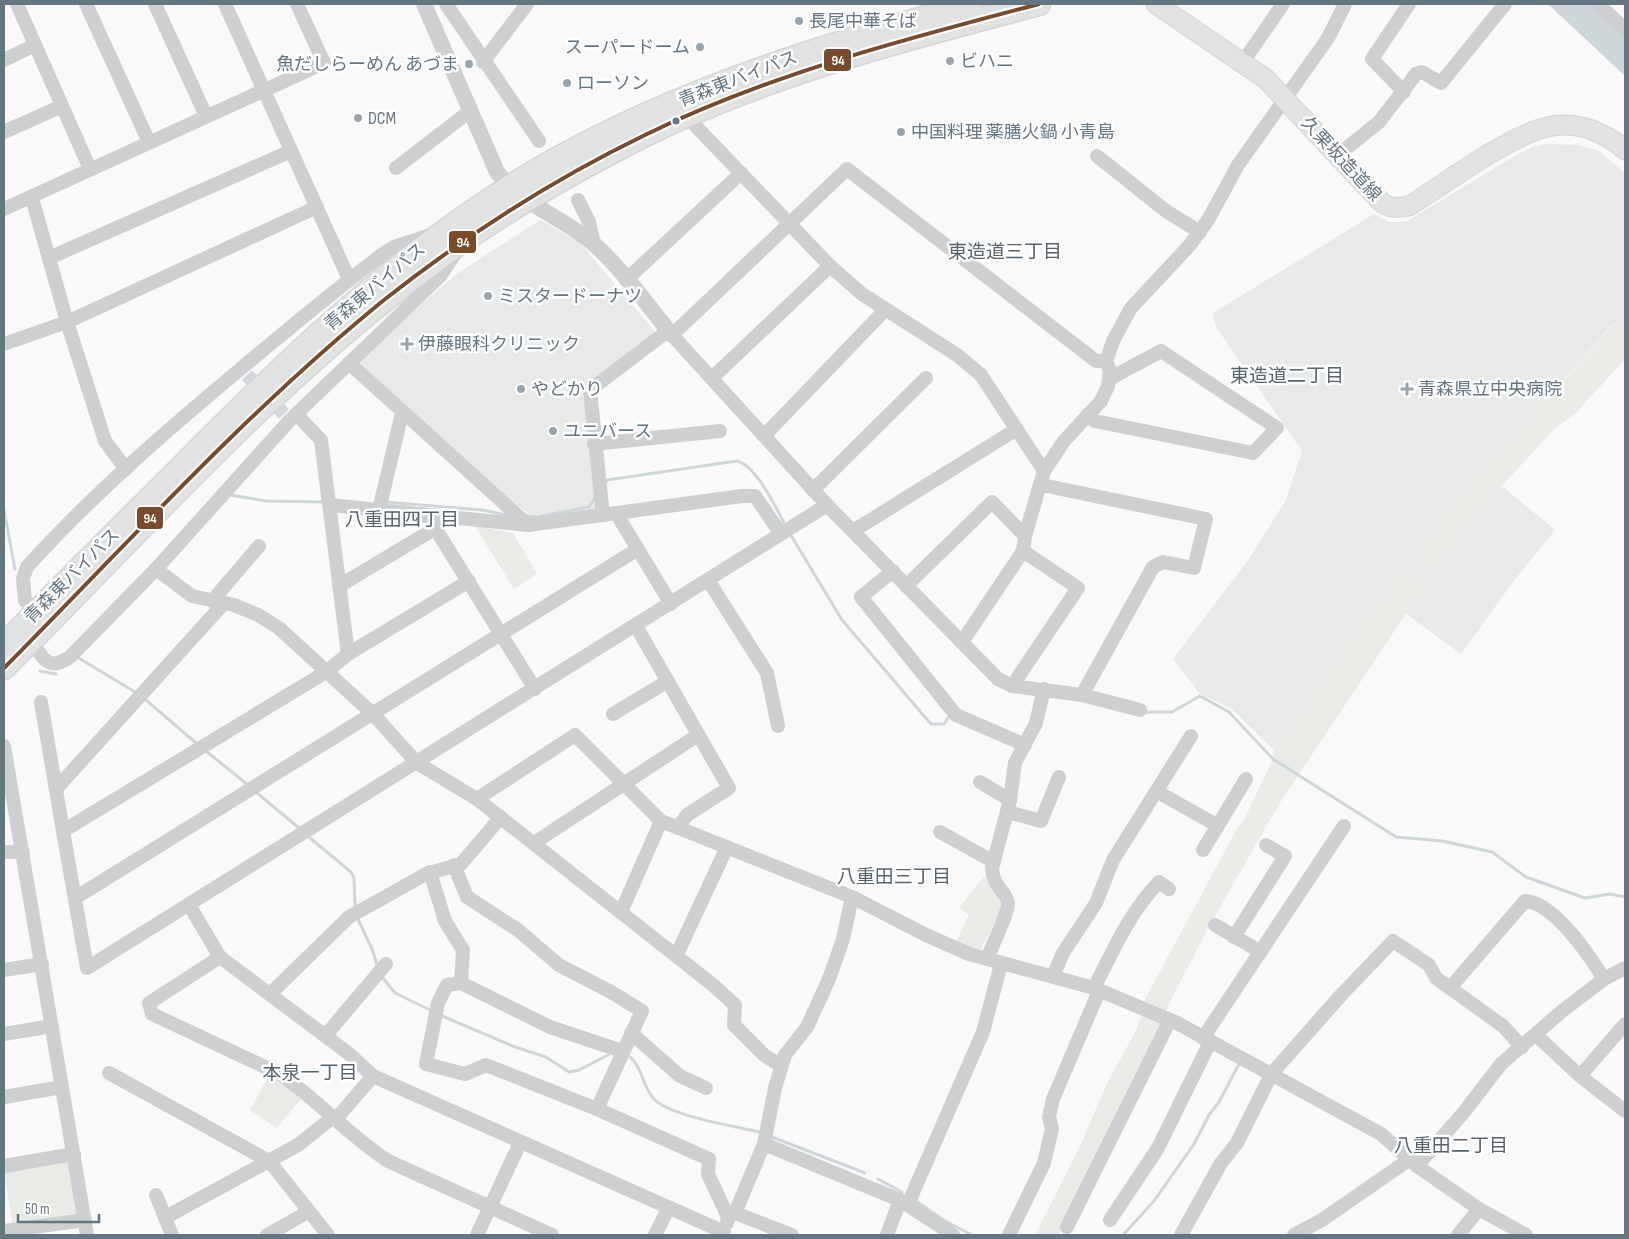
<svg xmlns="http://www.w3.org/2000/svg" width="1629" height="1239" viewBox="0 0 1629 1239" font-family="'Sofia Sans Condensed','Noto Sans JP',sans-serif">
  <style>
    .built { fill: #e8e9e9 }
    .green { fill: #e8ebe6 }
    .water { fill: #ced6d9 }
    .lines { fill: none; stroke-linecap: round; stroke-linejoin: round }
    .stream { stroke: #ced6d9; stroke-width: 3 }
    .minor-tunnel { stroke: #d4d8dc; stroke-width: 14; stroke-dasharray: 14 7; stroke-linecap: butt }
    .secondary-casing { stroke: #d5d6d7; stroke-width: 21 }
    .trunk-casing { stroke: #d5d6d6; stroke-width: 25 }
    .minor { stroke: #cecfd0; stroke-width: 14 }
    .tertiary { stroke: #cecfd0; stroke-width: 16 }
    .secondary { stroke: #e1e2e2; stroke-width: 19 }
    .trunk { stroke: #e1e2e2; stroke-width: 22 }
    .bus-1-casing { stroke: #fff; stroke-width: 8 }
    .bus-1 { stroke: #7a4b2a; stroke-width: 4 }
    .poi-dot { fill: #99a4ac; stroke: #fff; stroke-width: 2 }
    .bus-dot { fill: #657683; stroke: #fff; stroke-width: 2 }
    .labels { text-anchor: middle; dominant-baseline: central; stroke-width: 5; stroke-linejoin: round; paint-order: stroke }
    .poi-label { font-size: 18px; fill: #657683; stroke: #fff; text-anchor: start }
    .street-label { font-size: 18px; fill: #657683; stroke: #fff }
    .neighbourhood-label { font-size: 19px; fill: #57646e; stroke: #fff }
    .line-badge { stroke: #fff; stroke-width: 2 }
    .badge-label { font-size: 14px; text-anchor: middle; font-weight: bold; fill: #fff }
  </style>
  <rect width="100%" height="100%" fill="#f9f9f9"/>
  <g class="built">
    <polygon points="1547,144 1579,145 1599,151 1625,173 1625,319 1619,325 1615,322 1481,472 1413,554 1434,571 1502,486 1555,530 1513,582 1461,654 1405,613 1427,582 1375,606 1274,750 1231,708 1200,694 1173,659 1249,559 1286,500 1302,451 1216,327 1213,313 1374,214 1389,222 1407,221 1515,156 1532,147"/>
    <polygon points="540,220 580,243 656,333 583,388 597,510 535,519 483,478 358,367 358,358 458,273"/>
  </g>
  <g class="green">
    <polygon points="1625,319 1625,359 1575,414 1555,428 1502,486 1434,571 1413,554 1481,472 1616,322 1620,325"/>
    <polygon points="475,526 513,533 537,574 514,589"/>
    <polygon points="1406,567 1427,582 1281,801 1208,928 1165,1012 1144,1001 1238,827 1244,820 1271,763 1274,750 1375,606"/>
    <polygon points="984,876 998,897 1002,909 979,953 956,942 969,915 959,908"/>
    <polygon points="1142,1013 1162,1023 1059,1235 1035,1235 1081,1144 1108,1081 1136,1031"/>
    <polygon points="268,1077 284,1084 301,1099 277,1128 250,1110"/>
    <polygon points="65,1161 69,1166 78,1215 12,1223 4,1170"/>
  </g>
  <polygon class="water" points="1548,4 1590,4 1625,35 1625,76"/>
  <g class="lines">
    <g class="stream">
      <path d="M604,485L607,480L737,461C756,465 777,509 786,527"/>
      <polyline points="230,495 266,501 324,502"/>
      <polyline points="385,502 482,510 511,516"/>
      <polyline points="4,510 15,569"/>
      <polyline points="524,516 537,517 589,507 596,496"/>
      <polyline points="789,532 842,620 931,724 944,724 950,715"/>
      <polyline points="77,657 135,692"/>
      <polyline points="40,671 56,674"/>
      <polyline points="146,700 196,743"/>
      <polyline points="1144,712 1172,712 1200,696 1229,712 1273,759 1396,837 1442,841 1492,852 1526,877 1585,898 1610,894 1625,897"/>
      <polyline points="206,751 248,785"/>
      <polyline points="257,793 299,828"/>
      <polyline points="310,838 351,872 354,878 355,906"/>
      <polyline points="357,917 372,949 378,968"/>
      <polyline points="382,977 395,993 430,1010"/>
      <polyline points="440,1015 515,1047 546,1057 569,1072 579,1070 608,1055"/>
      <path d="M627,1055C642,1064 642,1085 653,1098C668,1116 735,1126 759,1132"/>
      <polyline points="772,1137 865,1173"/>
      <polyline points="878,1179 902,1192"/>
      <polyline points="916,1201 945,1221 972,1235"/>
      <polyline points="1123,1235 1154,1201 1194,1144 1209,1115 1219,1102 1239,1064"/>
    </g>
    <polyline class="minor-tunnel" points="247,375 284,414"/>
    <g class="secondary-casing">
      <path id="secondary" d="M1156,4L1266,79L1381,202C1391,209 1397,208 1409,206C1445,184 1513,132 1552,126C1579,122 1605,132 1625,150"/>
    </g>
    <g class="trunk-casing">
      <g id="trunk">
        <path d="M4,645C62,585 121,527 180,468C282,365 386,265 509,187C650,98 813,48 972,4"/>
        <path d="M4,668C146,526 281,372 445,254C507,209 576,170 645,135C770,74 905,39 1039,4"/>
      </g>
    </g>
    <g class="minor">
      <polyline points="17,4 90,169"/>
      <polyline points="86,4 149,142"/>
      <polyline points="155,4 206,116"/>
      <polyline points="225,4 349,279"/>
      <polyline points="446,4 539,141"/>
      <polyline points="1598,4 1625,29"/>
      <polyline points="4,60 35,45"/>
      <polyline points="483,62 527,4"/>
      <polyline points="1243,62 1283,4"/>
      <polyline points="1404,92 1372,59 1409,4"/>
      <polyline points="686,116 830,266 862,294 957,355 981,375 1044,471"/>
      <polyline points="4,132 62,106"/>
      <polyline points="1338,155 1379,122 1416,74 1422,72 1441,83 1505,4"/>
      <polyline points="1097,156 1166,211 1200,232"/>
      <polyline points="396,168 470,111"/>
      <polyline points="32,198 67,322 105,441 126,469"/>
      <polyline points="578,200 589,222 594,244"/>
      <polyline points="4,209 324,63 297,4"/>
      <polyline points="49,258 291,151"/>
      <polyline points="626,280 741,173"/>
      <polyline points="4,344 67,322 317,207"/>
      <polyline points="1106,361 1096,361 847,169 672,335 827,505 998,679 1012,686 1082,695 1140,710"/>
      <polyline points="349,363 528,525"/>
      <polyline points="712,378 830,266"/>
      <polyline points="296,414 321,440 348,654 326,672 63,831 87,968 827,505"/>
      <polyline points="1087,415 1095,421 1253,453 1277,428 1161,351 1109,379"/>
      <polyline points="764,436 885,310"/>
      <polyline points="594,444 720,431"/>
      <polyline points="1042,485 1206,519 1194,568 1163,562 1153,567 1082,695"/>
      <polyline points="813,490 926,378"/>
      <polyline points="330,505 528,525 742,496 755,496 781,534"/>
      <polyline points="379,510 402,413"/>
      <polyline points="616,513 671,604"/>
      <polyline points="427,515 535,689"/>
      <polyline points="603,515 590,390 669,330"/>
      <polyline points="853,531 1017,429"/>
      <polyline points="156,569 192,596 234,605 258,615 279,628 373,714 417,763 477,799 713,985 735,1005 734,1025 764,1055 781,1066"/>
      <polyline points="893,571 861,597 956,715 1025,745"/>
      <polyline points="708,580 767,673 778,726"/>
      <polyline points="339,586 436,528"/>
      <polyline points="906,586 992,502 1025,536"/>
      <path d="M25,601L23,578L27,567C91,496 165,432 238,371C286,331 333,291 383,254L394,247L431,235"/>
      <polyline points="212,601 259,546"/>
      <polyline points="636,626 729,788 687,815 678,828"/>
      <polyline points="962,642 1023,551 1025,536 1044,471 1064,441 1101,401 1108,386 1110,371 1106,361 1114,339 1131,308 1189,246 1208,220 1238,165 1328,38 1345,4"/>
      <path d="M39,652C48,667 56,666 70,657L156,569L290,420L440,276L456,252"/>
      <polyline points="348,654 469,581"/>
      <polyline points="1012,686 1078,588 1023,551"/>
      <polyline points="41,702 63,831"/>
      <polyline points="613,714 668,681"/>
      <polyline points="4,746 87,1235"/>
      <polyline points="980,782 1010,800"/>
      <polyline points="56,789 224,603"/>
      <polyline points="1156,791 1218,826"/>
      <polyline points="477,799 575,735 661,821 852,897 926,935 969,954 1094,988 1177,1023 1381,1134 1417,1166 1479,1209 1526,1235"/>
      <polyline points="1008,812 1041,821 1059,777"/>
      <polyline points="940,832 994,862"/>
      <polyline points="534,843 698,735"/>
      <polyline points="1203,850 1246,779"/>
      <polyline points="4,852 23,852"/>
      <polyline points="454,865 467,897 518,930 559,965 611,992 642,1011 597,1109"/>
      <polyline points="430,872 445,921 463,950 461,983 447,985 438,1003 426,1064 465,1074 486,1065 597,1109 709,1159 708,1174 728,1217"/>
      <polyline points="75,898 638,549"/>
      <polyline points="189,905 220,957 348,1053 373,1076 724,1232"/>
      <polyline points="621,912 661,821"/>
      <polyline points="1215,925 1261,952"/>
      <polyline points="1234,937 1285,856 1266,845"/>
      <polyline points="677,954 727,847"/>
      <path d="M220,957L149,1003L152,1014L280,1074C318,1100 349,1136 388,1161L552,1235"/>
      <path d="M987,959C991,948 1009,912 1008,903C1006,891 993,887 992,868L1010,800L1015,763L1036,723L1044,689"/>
      <polyline points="4,970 42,964"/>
      <polyline points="1053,976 1063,953 1096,903 1113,860 1191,736"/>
      <polyline points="461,983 550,1027 622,1051"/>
      <path d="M1094,988C1113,951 1129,913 1159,882L1169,889"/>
      <polyline points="1450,988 1503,1026 1522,1047"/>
      <polyline points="271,993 349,917 426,874 461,864 501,817"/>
      <polyline points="631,1033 680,1076 706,1088"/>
      <polyline points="4,1034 52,1026"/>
      <polyline points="1536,1035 1580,1076 1625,1111"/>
      <polyline points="325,1036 386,964"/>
      <polyline points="1203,1038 1344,826"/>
      <polyline points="109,1073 269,1161 328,1235"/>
      <polyline points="1580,1076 1625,1024"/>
      <polyline points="4,1097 62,1087"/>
      <polyline points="336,1119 373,1076"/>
      <polyline points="764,1144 900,1200 953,1235"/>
      <polyline points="4,1166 74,1154"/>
      <polyline points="1417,1166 1464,1112 1501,1064 1561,1012 1604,979 1625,968"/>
      <polyline points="156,1195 172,1235"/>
      <polyline points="908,1204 983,1032 1001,964"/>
      <polyline points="735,1213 792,1235"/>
      <polyline points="166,1217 298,1145 333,1117"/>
      <polyline points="1110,1220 1158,1148 1210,1042"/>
      <polyline points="727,1223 728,1217 735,1213 764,1144 775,1088 785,1055 807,1027 829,979 843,939 852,897"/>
      <polyline points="1067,1227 1170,1020"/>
      <polyline points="4,1231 85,1220"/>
      <polyline points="267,1235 308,1212"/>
      <polyline points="477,1235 520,1143"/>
      <polyline points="655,1235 668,1209"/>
      <polyline points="887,1235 900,1200"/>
      <polyline points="1009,1235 1044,1163 1052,1129 1049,1117 1053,1099 1099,991"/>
      <path d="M1181,1235L1221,1163L1237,1143L1272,1073L1343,993L1393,941L1429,965L1436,978L1450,988L1525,901C1554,903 1589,955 1604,979"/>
      <polyline points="1294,1235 1322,1220 1410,1159"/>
      <polyline points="1458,1235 1479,1209"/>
    </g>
    <path class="tertiary" d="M424,4L497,172C524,207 564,217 595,245C623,270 648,306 672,335"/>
    <use href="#secondary" class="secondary"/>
    <use href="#trunk" class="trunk"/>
    <g class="bus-1-casing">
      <path id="bus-1" d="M4,668C128,543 247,411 384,300C465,236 552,180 645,135C770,74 905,39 1039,4"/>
    </g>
    <use href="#bus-1" class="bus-1"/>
  </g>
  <g class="poi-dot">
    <circle cx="799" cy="21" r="5"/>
    <circle cx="700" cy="47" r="5"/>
    <circle cx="950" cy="61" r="5"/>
    <circle cx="469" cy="64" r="5"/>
    <circle cx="567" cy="83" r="5"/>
    <circle cx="358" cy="118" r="5"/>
    <circle cx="901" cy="132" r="5"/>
    <circle cx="488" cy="296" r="5"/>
    <path d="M404.5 336.5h5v5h5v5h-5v5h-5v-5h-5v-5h5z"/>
    <circle cx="521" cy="389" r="5"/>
    <path d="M1404.5 381.5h5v5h5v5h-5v5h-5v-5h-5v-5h5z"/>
    <circle cx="553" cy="431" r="5"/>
  </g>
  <circle class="bus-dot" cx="676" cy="121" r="4.5"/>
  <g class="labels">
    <g class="poi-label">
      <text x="809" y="21">長尾中華そば</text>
      <text x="690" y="47" text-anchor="end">スーパードーム</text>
      <text x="960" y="61">ビハニ</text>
      <text x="459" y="64" text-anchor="end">魚だしらーめん あづま</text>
      <text x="577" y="83">ローソン</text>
      <text x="368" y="118">DCM</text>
      <text x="911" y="132">中国料理 薬膳火鍋 小青島</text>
      <text x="498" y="296">ミスタードーナツ</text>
      <text x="418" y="344">伊藤眼科クリニック</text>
      <text x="531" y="389">やどかり</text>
      <text x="1418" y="389">青森県立中央病院</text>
      <text x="563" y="431">ユニバース</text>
    </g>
    <g class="street-label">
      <text transform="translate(738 79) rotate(-21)">青森東バイパス</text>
      <text transform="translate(1341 159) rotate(47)">久栗坂造道線</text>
      <text transform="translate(375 287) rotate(-40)">青森東バイパス</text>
      <text transform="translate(72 576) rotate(-45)">青森東バイパス</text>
    </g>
    <g class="neighbourhood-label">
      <text x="1005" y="252">東造道三丁目</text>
      <text x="1287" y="376">東造道二丁目</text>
      <text x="402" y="520">八重田四丁目</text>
      <text x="894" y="877">八重田三丁目</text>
      <text x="310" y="1073">本泉一丁目</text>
      <text x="1451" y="1146">八重田二丁目</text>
    </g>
  </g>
  <g class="line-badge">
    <rect x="823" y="48" width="29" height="24" rx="5" fill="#7a4b2a"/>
    <rect x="448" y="230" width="29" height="24" rx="5" fill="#7a4b2a"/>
    <rect x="136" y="506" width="28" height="24" rx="5" fill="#7a4b2a"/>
  </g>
  <g class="badge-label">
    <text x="838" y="65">94</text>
    <text x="463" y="247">94</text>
    <text x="150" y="523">94</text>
  </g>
  <rect width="1629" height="1239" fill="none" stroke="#657683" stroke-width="10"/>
  <path d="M18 1214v8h81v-8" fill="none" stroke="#657683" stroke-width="2.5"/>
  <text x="25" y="1214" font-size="15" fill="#657683" stroke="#ffffff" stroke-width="4" paint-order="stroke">50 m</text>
</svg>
